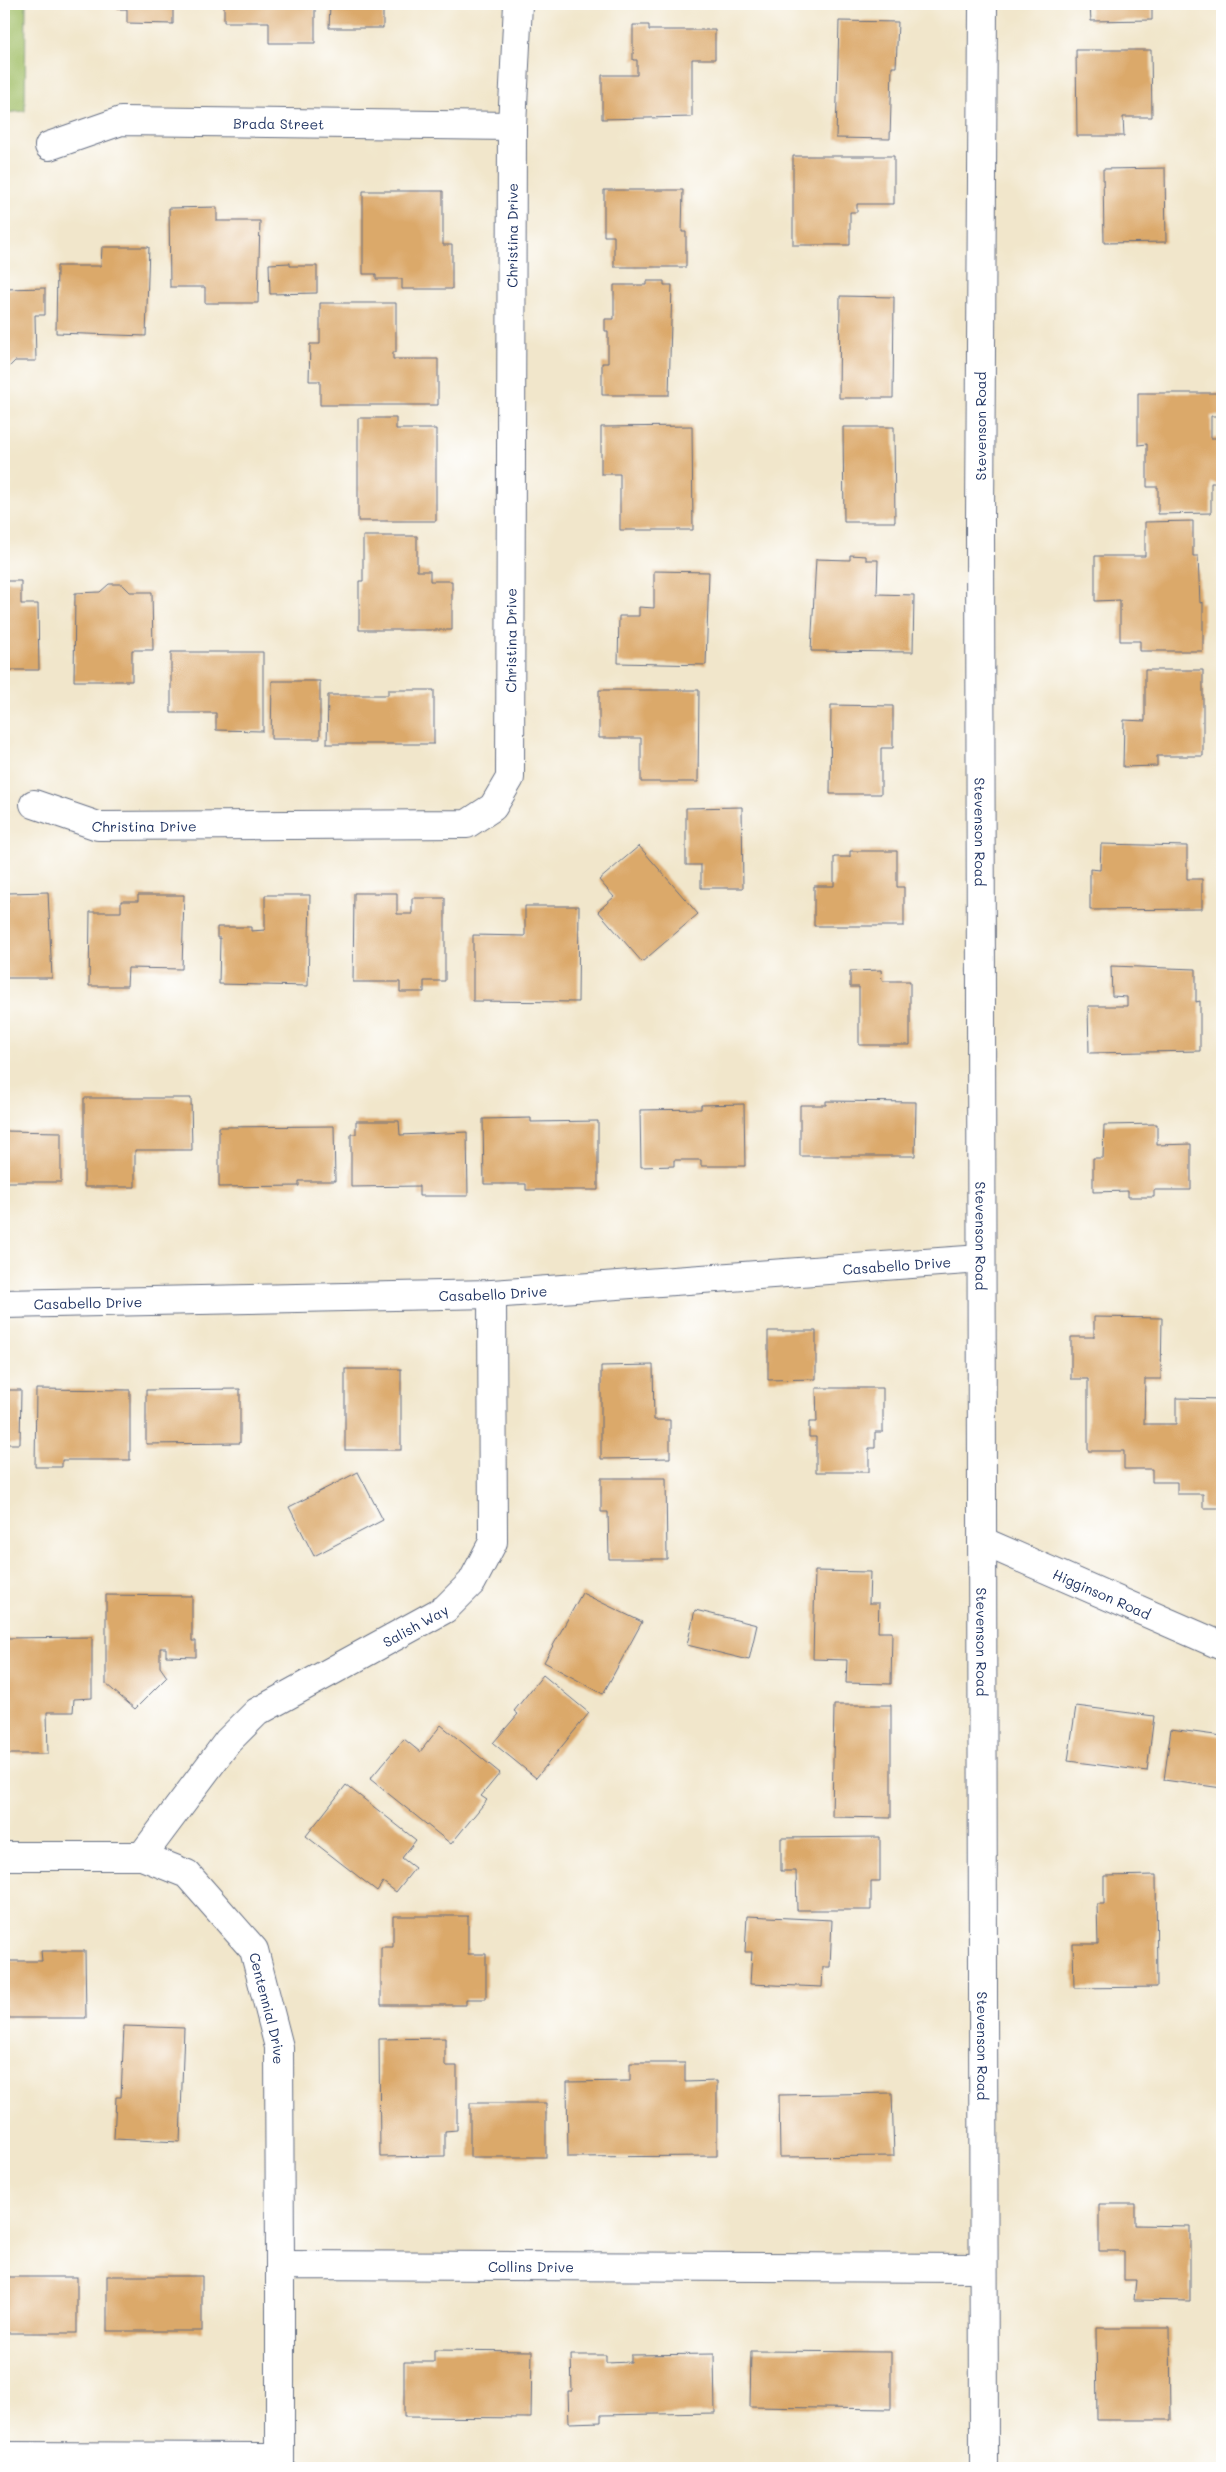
<svg xmlns="http://www.w3.org/2000/svg" width="1226" height="2472" viewBox="0 0 1226 2472" font-family="Mali,sans-serif">
  <style>
    .green { fill: #a1bf67; stroke: #5e7762 }
    .building { fill: #dba96a }
    .lines { fill: none; stroke-linecap: round; stroke-linejoin: round }
    .minor-casing { stroke: #666f84; stroke-width: 30 }
    .tertiary-casing { stroke: #666f84; stroke-width: 30 }
    .minor { stroke: #fff; stroke-width: 28 }
    .tertiary { stroke: #fff; stroke-width: 28 }
    .labels { text-anchor: middle; dominant-baseline: central; stroke-width: 4.5; stroke-linejoin: round; paint-order: stroke }
    .street-label { font-size: 14px; fill: #1b2f5e; stroke: #fff }
  </style>
  <rect width="100%" height="100%" fill="#fff"/>
  <filter id="ink" filterUnits="userSpaceOnUse"><feTurbulence type="fractalNoise" baseFrequency=".02" numOctaves="2"/><feDisplacementMap in="SourceGraphic" scale="10" xChannelSelector="R" yChannelSelector="G"/><feConvolveMatrix kernelMatrix="1 2 1 2 8 2 1 2 1" color-interpolation-filters="sRGB"/></filter>
  <filter id="wash" filterUnits="userSpaceOnUse"><feTurbulence type="fractalNoise" baseFrequency=".0096" numOctaves="4" result="noise"/><feDisplacementMap in="SourceGraphic" scale="20" xChannelSelector="R" yChannelSelector="G"/><feGaussianBlur stdDeviation="1.12" result="paint"/><feColorMatrix in="noise" values="0 0 0 0 0 0 0 0 0 0 0 0 0 0 0 0 0 1.4 0 .05"/><feComposite in="paint" operator="in"/></filter>
  <g filter="url(#wash)">
    <rect width="100%" height="100%" fill="#f1e6cb"/>
    <polygon class="green" points="4,4 26,4 25,111 4,113"/>
    <g id="blocks">
      <g class="building">
        <polygon points="89,4 173,4 173,24 127,23 127,9 117,9 117,6 89,6"/>
        <polygon points="224,4 315,4 315,43 269,43 269,22 224,22"/>
        <polygon points="330,4 383,4 383,28 329,28"/>
        <polygon points="1082,4 1152,4 1152,20 1091,21 1090,6 1083,6"/>
        <polygon points="839,21 898,22 896,67 892,67 890,139 836,138"/>
        <polygon points="633,25 649,25 649,30 715,30 715,59 692,59 692,117 602,119 602,75 637,75 637,60 633,60"/>
        <polygon points="1076,50 1151,50 1152,117 1123,117 1124,136 1077,136"/>
        <polygon points="793,156 894,156 894,204 857,204 857,212 850,212 850,245 793,245"/>
        <polygon points="1165,168 1166,242 1104,243 1103,169"/>
        <polygon points="604,190 683,190 682,232 686,232 686,267 614,267 614,236 604,236"/>
        <polygon points="363,191 443,191 443,245 452,245 452,289 402,289 402,279 376,279 376,274 363,274"/>
        <polygon points="217,207 217,221 260,221 258,303 205,303 205,287 170,287 169,208"/>
        <polygon points="102,247 149,247 146,336 56,333 57,266 101,266"/>
        <polygon points="290,263 290,266 317,266 317,293 270,294 269,264"/>
        <polygon points="647,281 664,281 664,285 672,285 669,395 602,395 602,363 608,363 608,331 605,331 605,319 614,319 614,285 647,285"/>
        <polygon points="45,288 45,315 35,315 36,361 15,361 9,367 4,367 4,289"/>
        <polygon points="840,296 894,297 893,398 839,398"/>
        <polygon points="320,303 396,303 396,352 393,352 393,359 438,359 438,405 320,405 320,381 309,381 310,344 320,344"/>
        <polygon points="1138,393 1222,393 1222,416 1211,416 1211,438 1222,438 1222,483 1211,483 1211,513 1158,514 1158,487 1147,487 1147,444 1138,445"/>
        <polygon points="358,418 396,418 396,429 436,429 436,521 358,521"/>
        <polygon points="692,426 693,530 620,530 620,474 601,474 601,427"/>
        <polygon points="843,427 894,427 895,522 844,522"/>
        <polygon points="1193,521 1193,556 1198,556 1200,603 1203,602 1203,651 1140,651 1140,641 1120,641 1120,600 1095,601 1095,556 1145,556 1145,522"/>
        <polygon points="363,536 417,536 417,571 430,571 430,581 452,581 452,630 359,630 359,581 363,581"/>
        <polygon points="850,555 866,556 866,560 878,560 877,594 914,595 913,652 811,651 816,559 850,560"/>
        <polygon points="654,571 709,572 706,665 618,663 619,616 639,616 639,607 654,608"/>
        <polygon points="4,581 21,581 21,604 38,604 39,670 4,670"/>
        <polygon points="109,584 122,584 130,592 152,592 153,650 132,650 132,681 74,681 75,593 100,592"/>
        <polygon points="171,652 263,652 263,731 216,730 216,713 171,713"/>
        <polygon points="1145,670 1203,670 1203,756 1157,756 1157,766 1123,767 1124,720 1145,721"/>
        <polygon points="272,681 320,681 320,739 271,739"/>
        <polygon points="388,690 434,690 434,744 327,744 328,695 388,695"/>
        <polygon points="599,690 699,690 698,782 641,782 641,738 599,738"/>
        <polygon points="831,705 893,706 893,748 881,748 881,794 830,794"/>
        <polygon points="742,807 743,888 701,888 701,865 686,865 686,808"/>
        <polygon points="1101,844 1187,846 1187,879 1202,879 1202,909 1090,910 1090,869 1100,870"/>
        <polygon points="639,846 698,914 642,962 598,911 614,897 599,880"/>
        <polygon points="850,851 897,851 897,887 904,887 904,926 814,926 814,886 834,886 834,857 850,857"/>
        <polygon points="48,892 52,978 5,978 4,903 8,903 8,893"/>
        <polygon points="354,893 397,893 397,914 412,914 412,898 445,898 445,981 424,981 424,992 400,992 400,982 353,982"/>
        <polygon points="138,895 184,895 182,969 128,968 127,986 89,986 90,912 121,912 121,901 138,901"/>
        <polygon points="265,895 310,895 308,986 219,984 220,938 217,938 217,927 251,927 251,931 265,930"/>
        <polygon points="525,906 579,906 578,1002 473,1001 473,935 525,936"/>
        <polygon points="1111,966 1196,969 1196,1002 1200,1001 1200,1051 1089,1053 1088,1006 1127,1006 1127,997 1112,996"/>
        <polygon points="881,970 882,981 910,981 910,1045 859,1045 859,987 850,987 850,971"/>
        <polygon points="84,1098 191,1098 192,1150 135,1150 135,1187 84,1187"/>
        <polygon points="826,1101 916,1102 915,1156 800,1156 800,1105 826,1105"/>
        <polygon points="744,1104 745,1166 701,1166 701,1160 674,1160 674,1166 641,1167 640,1110 701,1109 701,1105"/>
        <polygon points="531,1118 531,1122 598,1121 598,1190 526,1190 526,1184 484,1184 483,1119"/>
        <polygon points="356,1121 399,1121 400,1135 467,1132 468,1196 419,1196 419,1186 351,1187 351,1134 356,1134"/>
        <polygon points="1157,1124 1157,1145 1191,1144 1191,1190 1154,1190 1154,1197 1128,1197 1128,1191 1093,1192 1093,1158 1103,1158 1104,1125"/>
        <polygon points="334,1126 335,1181 299,1181 299,1186 219,1187 219,1127"/>
        <polygon points="4,1131 61,1132 61,1182 4,1182"/>
        <polygon points="1094,1317 1162,1318 1161,1379 1145,1379 1144,1424 1176,1424 1176,1398 1222,1399 1222,1508 1203,1508 1203,1494 1177,1494 1177,1482 1152,1482 1152,1469 1124,1469 1124,1451 1088,1451 1088,1379 1071,1379 1071,1337 1094,1337"/>
        <polygon points="768,1331 816,1331 816,1379 768,1380"/>
        <polygon points="653,1365 654,1420 670,1420 670,1458 601,1459 601,1366"/>
        <rect x="345" y="1369" width="56" height="81"/>
        <polygon points="816,1388 883,1388 883,1432 875,1432 875,1448 869,1448 869,1472 816,1472 816,1437 809,1437 809,1422 817,1422"/>
        <polygon points="36,1389 130,1390 130,1460 62,1460 62,1467 35,1467"/>
        <polygon points="240,1389 240,1443 146,1444 146,1390"/>
        <polygon points="4,1390 21,1390 20,1444 4,1444"/>
        <polygon points="358,1472 383,1520 314,1556 289,1507"/>
        <polygon points="601,1478 666,1478 667,1559 609,1559 608,1512 601,1512"/>
        <polygon points="815,1571 870,1572 869,1603 879,1603 878,1632 892,1632 891,1684 846,1683 847,1660 813,1659"/>
        <polygon points="582,1593 642,1622 603,1694 544,1662"/>
        <polygon points="106,1595 192,1596 192,1641 196,1641 196,1657 166,1656 166,1648 160,1648 160,1667 167,1677 135,1709 106,1684"/>
        <polygon points="695,1610 757,1625 749,1660 687,1645"/>
        <polygon points="92,1637 92,1698 74,1699 73,1712 47,1712 48,1754 4,1754 4,1638"/>
        <polygon points="543,1675 589,1713 536,1778 493,1743 518,1714 514,1711"/>
        <polygon points="834,1705 891,1705 891,1818 832,1817"/>
        <polygon points="1076,1706 1154,1716 1147,1771 1068,1761"/>
        <polygon points="441,1725 500,1773 481,1796 487,1800 451,1844 370,1779 404,1739 420,1752"/>
        <polygon points="1171,1729 1222,1736 1222,1788 1164,1780"/>
        <polygon points="346,1785 416,1840 402,1858 415,1868 396,1892 383,1882 377,1891 306,1836"/>
        <polygon points="880,1837 880,1881 871,1881 871,1910 797,1910 796,1871 781,1871 781,1838"/>
        <polygon points="1156,1875 1157,1987 1074,1988 1073,1944 1098,1944 1097,1904 1104,1904 1104,1876"/>
        <polygon points="393,1916 468,1916 468,1954 486,1954 486,1999 466,1999 466,2005 381,2005 381,1947 393,1947"/>
        <polygon points="747,1916 832,1920 830,1967 823,1967 822,1987 750,1984 752,1952 745,1952"/>
        <polygon points="41,1951 85,1951 86,2018 4,2018 4,1961 42,1961"/>
        <polygon points="124,2026 184,2028 180,2142 114,2139 116,2097 121,2097"/>
        <polygon points="445,2038 445,2066 457,2066 457,2130 445,2131 445,2156 380,2157 379,2039"/>
        <polygon points="630,2063 685,2063 685,2082 717,2081 717,2156 568,2157 567,2082 630,2081"/>
        <polygon points="892,2093 894,2156 780,2157 779,2095"/>
        <rect x="470" y="2103" width="76" height="54"/>
        <polygon points="1099,2204 1135,2204 1135,2225 1190,2226 1190,2301 1134,2300 1136,2280 1124,2280 1124,2251 1099,2251"/>
        <rect x="107" y="2276" width="95" height="55"/>
        <rect x="4" y="2277" width="73" height="56"/>
        <polygon points="1096,2328 1170,2328 1171,2420 1097,2420"/>
        <polygon points="434,2350 532,2351 531,2418 404,2417 404,2362 434,2362"/>
        <polygon points="751,2351 891,2352 891,2409 750,2407"/>
        <polygon points="714,2354 715,2413 601,2415 601,2422 569,2423 568,2391 572,2391 571,2355 606,2355 606,2363 631,2362 631,2355"/>
      </g>
    </g>
  </g>
  <g filter="url(#ink)">
    <use href="#blocks" fill-opacity="0" stroke="#666f84" stroke-width="1"/>
    <g class="lines">
      <g class="minor-casing">
        <g id="minor">
          <path id="s1" d="M49,146L121,121L512,126"/>
          <path id="s2" d="M34,804L98,826L467,824L493,807L510,778L512,126L518,4"/>
          <path id="s3" d="M4,1304L492,1294L981,1259"/>
          <path id="s4" d="M982,1541L1222,1646"/>
          <path id="s5" d="M4,1856H142L187,1874L254,1950L279,2047L280,2265"/>
          <path id="s6" d="M142,1856L228,1741L257,1712L445,1609L472,1582L493,1542L492,1294"/>
          <polyline points="4,2456 279,2457"/>
          <path id="s7" d="M280,2468V2265L983,2268"/>
        </g>
      </g>
      <g class="tertiary-casing">
        <g id="tertiary">
          <path id="s8" d="M983,4L980,521L984,2468"/>
        </g>
      </g>
      <use href="#minor" class="minor"/>
      <use href="#tertiary" class="tertiary"/>
    </g>
  </g>
  <g class="labels">
    <g class="street-label">
      <text stroke="none"><textPath href="#s1" startOffset="234">Brada Street</textPath></text>
      <text stroke="none"><textPath href="#s2" startOffset="1044">Christina Drive</textPath></text>
      <text transform="translate(980 426) rotate(-90)">Stevenson Road</text>
      <text stroke="none"><textPath href="#s2" startOffset="639">Christina Drive</textPath></text>
      <text stroke="none"><textPath href="#s2" startOffset="114">Christina Drive</textPath></text>
      <text stroke="none"><textPath href="#s8" startOffset="828">Stevenson Road</textPath></text>
      <text stroke="none"><textPath href="#s8" startOffset="1232">Stevenson Road</textPath></text>
      <text stroke="none"><textPath href="#s3" startOffset="894">Casabello Drive</textPath></text>
      <text stroke="none"><textPath href="#s3" startOffset="489">Casabello Drive</textPath></text>
      <text stroke="none"><textPath href="#s3" startOffset="84">Casabello Drive</textPath></text>
      <text stroke="none"><textPath href="#s4" startOffset="131">Higginson Road</textPath></text>
      <text stroke="none"><textPath href="#s6" startOffset="365">Salish Way</textPath></text>
      <text stroke="none"><textPath href="#s8" startOffset="1638">Stevenson Road</textPath></text>
      <text stroke="none"><textPath href="#s5" startOffset="348">Centennial Drive</textPath></text>
      <text stroke="none"><textPath href="#s8" startOffset="2042">Stevenson Road</textPath></text>
      <text stroke="none"><textPath href="#s7" startOffset="454">Collins Drive</textPath></text>
    </g>
  </g>
  <rect width="1226" height="2472" fill="none" stroke="#fff" stroke-width="20"/>
</svg>
